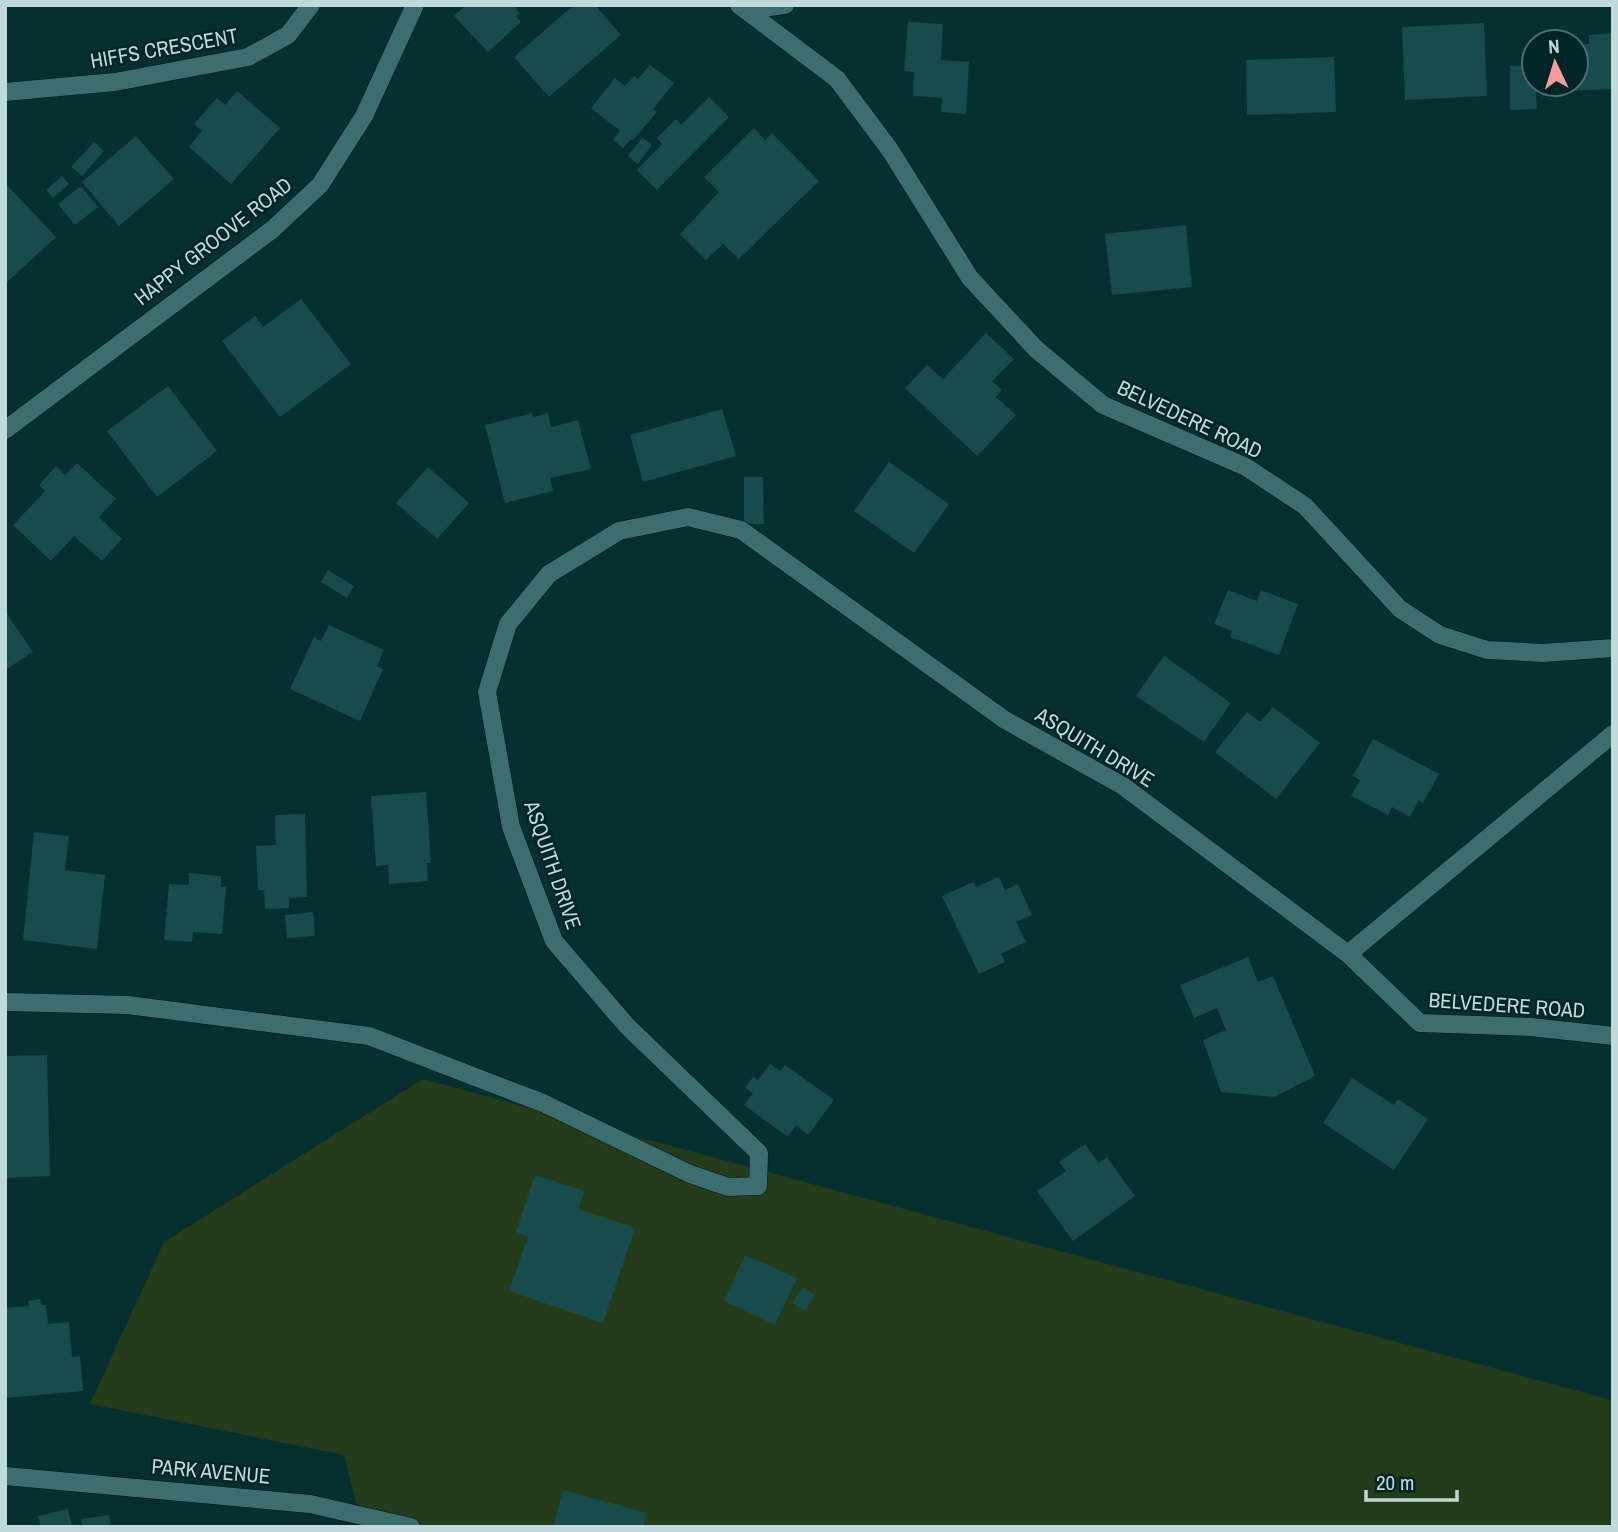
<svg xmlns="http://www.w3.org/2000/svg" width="1618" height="1532" viewBox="0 0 1618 1532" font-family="'Archivo Narrow',sans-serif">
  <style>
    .green { fill: #243c1a }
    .building { fill: #174b4c }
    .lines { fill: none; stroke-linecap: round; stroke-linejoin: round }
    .street-casing { stroke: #001516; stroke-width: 19 }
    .street { stroke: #3c6e6f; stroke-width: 18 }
    .labels { text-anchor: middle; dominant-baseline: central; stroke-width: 5; stroke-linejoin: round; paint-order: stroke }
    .street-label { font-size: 21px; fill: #c0d9da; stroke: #002526 }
  </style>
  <rect width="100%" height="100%" fill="#062f30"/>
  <polygon class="green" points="423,1079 1604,1398 1613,1402 1613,1527 362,1527 344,1455 90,1404 164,1242"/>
  <g class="building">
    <polygon points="466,5 513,5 520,13 516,16 521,22 488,52 454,16"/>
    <polygon points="574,5 595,5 621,35 549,97 514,57"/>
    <polygon points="908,22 943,24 941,60 969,62 966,114 941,112 942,98 913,96 914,72 904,71"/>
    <polygon points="1484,23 1487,96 1405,100 1402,27"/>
    <polygon points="1613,33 1613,89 1542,92 1541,84 1576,84 1576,45 1589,44 1589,35"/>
    <polygon points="1559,34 1559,42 1539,42 1539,35"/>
    <polygon points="1334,57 1336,112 1247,115 1246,60"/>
    <polygon points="650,65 674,83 653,109 657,112 633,140 631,139 623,148 613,140 620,131 591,108 615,78 625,86 634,76 638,79"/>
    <polygon points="1534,65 1537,109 1510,110 1510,66"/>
    <polygon points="237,91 280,128 231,184 189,147 202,131 194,124 217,98 225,105"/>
    <polygon points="709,97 729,117 657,190 637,170 662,144 657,138 676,119 681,125"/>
    <polygon points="754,128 765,140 772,133 819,181 739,259 723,244 706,260 680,234 719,192 704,177"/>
    <polygon points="136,136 174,179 119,226 82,182"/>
    <polygon points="642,138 652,145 638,164 628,156"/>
    <polygon points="94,142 104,151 82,176 71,167"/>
    <polygon points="62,176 69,184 53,198 46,190"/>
    <polygon points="5,183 56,237 5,284"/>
    <polygon points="81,186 98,207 75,225 58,204"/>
    <polygon points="1186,225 1192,287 1112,295 1105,234"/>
    <polygon points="301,299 351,364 280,417 222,341 255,316 263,327"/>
    <polygon points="986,333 1014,359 992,381 1002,390 996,397 1016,415 977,456 905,388 927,365 943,379"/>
    <polygon points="168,386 217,451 157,497 107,431"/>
    <polygon points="722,409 736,456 643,482 630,435"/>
    <polygon points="532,413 533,417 548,413 551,427 578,420 591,469 550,478 553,491 505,503 485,425"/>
    <polygon points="889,462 949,504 914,553 854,511"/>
    <polygon points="77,463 116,499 99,517 122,539 102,561 74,536 51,561 13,525 45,491 39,485 56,466 65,475"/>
    <polygon points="428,467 469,503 437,539 396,503"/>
    <polygon points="744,477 763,477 764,524 744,524"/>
    <polygon points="328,570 354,586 347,598 321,582"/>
    <polygon points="1228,590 1257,601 1261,590 1298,604 1279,655 1230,637 1232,631 1214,624"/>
    <polygon points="5,611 33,652 5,670"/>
    <polygon points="329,625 384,650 377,666 383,669 360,721 290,689 314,637 321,641"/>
    <polygon points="1164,656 1231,703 1204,742 1136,696"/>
    <polygon points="1273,707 1320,743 1276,799 1215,752 1247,712 1260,722"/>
    <polygon points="1373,739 1439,774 1423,803 1419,800 1410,817 1392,807 1388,815 1351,796 1360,780 1353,776"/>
    <polygon points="426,792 431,863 427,863 428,881 389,884 388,865 376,866 371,796"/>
    <polygon points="305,814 307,897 289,898 289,908 265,909 264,890 258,890 256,846 276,845 275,815"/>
    <polygon points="34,832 69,836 65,870 105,875 97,949 23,940"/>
    <polygon points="189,873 221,876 221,887 226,887 222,934 193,932 192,942 164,940 169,884 189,885"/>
    <polygon points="999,877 1005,890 1018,884 1032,915 1016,922 1026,942 1001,954 1005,962 979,974 942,896 973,882 976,887"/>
    <polygon points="313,912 315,936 287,938 285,915"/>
    <polygon points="1248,957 1258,982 1273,976 1315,1076 1274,1097 1221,1092 1203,1040 1226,1030 1217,1008 1194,1018 1180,985"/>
    <polygon points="47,1055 50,1176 5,1178 5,1056"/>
    <polygon points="770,1064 780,1071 785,1065 834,1100 808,1135 796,1125 788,1137 744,1105 753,1093 745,1088 753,1077 758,1080"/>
    <polygon points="1352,1078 1394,1105 1398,1099 1428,1119 1394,1170 1323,1123"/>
    <polygon points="1085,1144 1099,1163 1107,1157 1135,1196 1073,1241 1037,1191 1066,1171 1059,1162"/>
    <polygon points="535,1175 585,1191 578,1209 635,1228 603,1323 509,1291 528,1237 516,1232"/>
    <polygon points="745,1255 797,1278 775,1325 724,1301"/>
    <polygon points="803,1287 815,1295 805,1311 792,1303"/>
    <polygon points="40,1299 41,1305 46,1305 48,1324 69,1322 72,1357 80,1356 83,1391 5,1398 5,1308 29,1306 28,1301"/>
    <polygon points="563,1490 647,1513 643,1527 553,1527"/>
    <polygon points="68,1509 72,1527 41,1527 38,1516"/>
    <polygon points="109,1515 111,1527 83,1527 81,1519"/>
  </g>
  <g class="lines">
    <g class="street-casing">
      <g id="street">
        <polyline points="739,5 837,79 890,150 970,278 1036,349 1103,405 1246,467 1305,506 1400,609 1440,635 1487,650 1543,653 1613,648"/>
        <polyline points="747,10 785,5"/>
        <polyline points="5,92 115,82 248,57 288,35 311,5"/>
        <polyline points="5,430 273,229 320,185 364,116 415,5"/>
        <polyline points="1348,954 1613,734"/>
        <polyline points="5,1002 128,1005 369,1036 543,1103 690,1174 728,1187 758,1186 759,1153 627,1026 554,941 511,827 487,692 508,624 549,574 619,531 688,517 741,530 1005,720 1123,786 1348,954 1420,1023 1531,1027 1613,1036"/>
        <polyline points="5,1476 310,1504 411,1527"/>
      </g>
    </g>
    <use href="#street" class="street"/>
  </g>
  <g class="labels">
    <g class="street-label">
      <text transform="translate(164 48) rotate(-10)">HIFFS CRESCENT</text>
      <text transform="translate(213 241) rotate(-38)">HAPPY GROOVE ROAD</text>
      <text transform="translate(1190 419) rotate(25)">BELVEDERE ROAD</text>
      <text transform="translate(1095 747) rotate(31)">ASQUITH DRIVE</text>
      <text transform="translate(553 865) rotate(71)">ASQUITH DRIVE</text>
      <text transform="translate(1507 1005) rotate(4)">BELVEDERE ROAD</text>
      <text transform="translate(211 1471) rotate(5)">PARK AVENUE</text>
    </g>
  </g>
  <rect width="1618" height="1532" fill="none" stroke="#c0d9da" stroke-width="14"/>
  <g transform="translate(1555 63) rotate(356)"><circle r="33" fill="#002526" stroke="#4d6d6e" stroke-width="2"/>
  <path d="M0-5L12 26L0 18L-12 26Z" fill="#f59b9e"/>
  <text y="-10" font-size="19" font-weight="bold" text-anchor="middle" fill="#c0d9da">N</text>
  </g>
  <path d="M1366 1490v10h91v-10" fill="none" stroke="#c0d9da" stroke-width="3.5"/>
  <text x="1376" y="1490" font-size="21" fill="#c0d9da" stroke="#002526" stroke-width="5" paint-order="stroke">20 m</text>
</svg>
